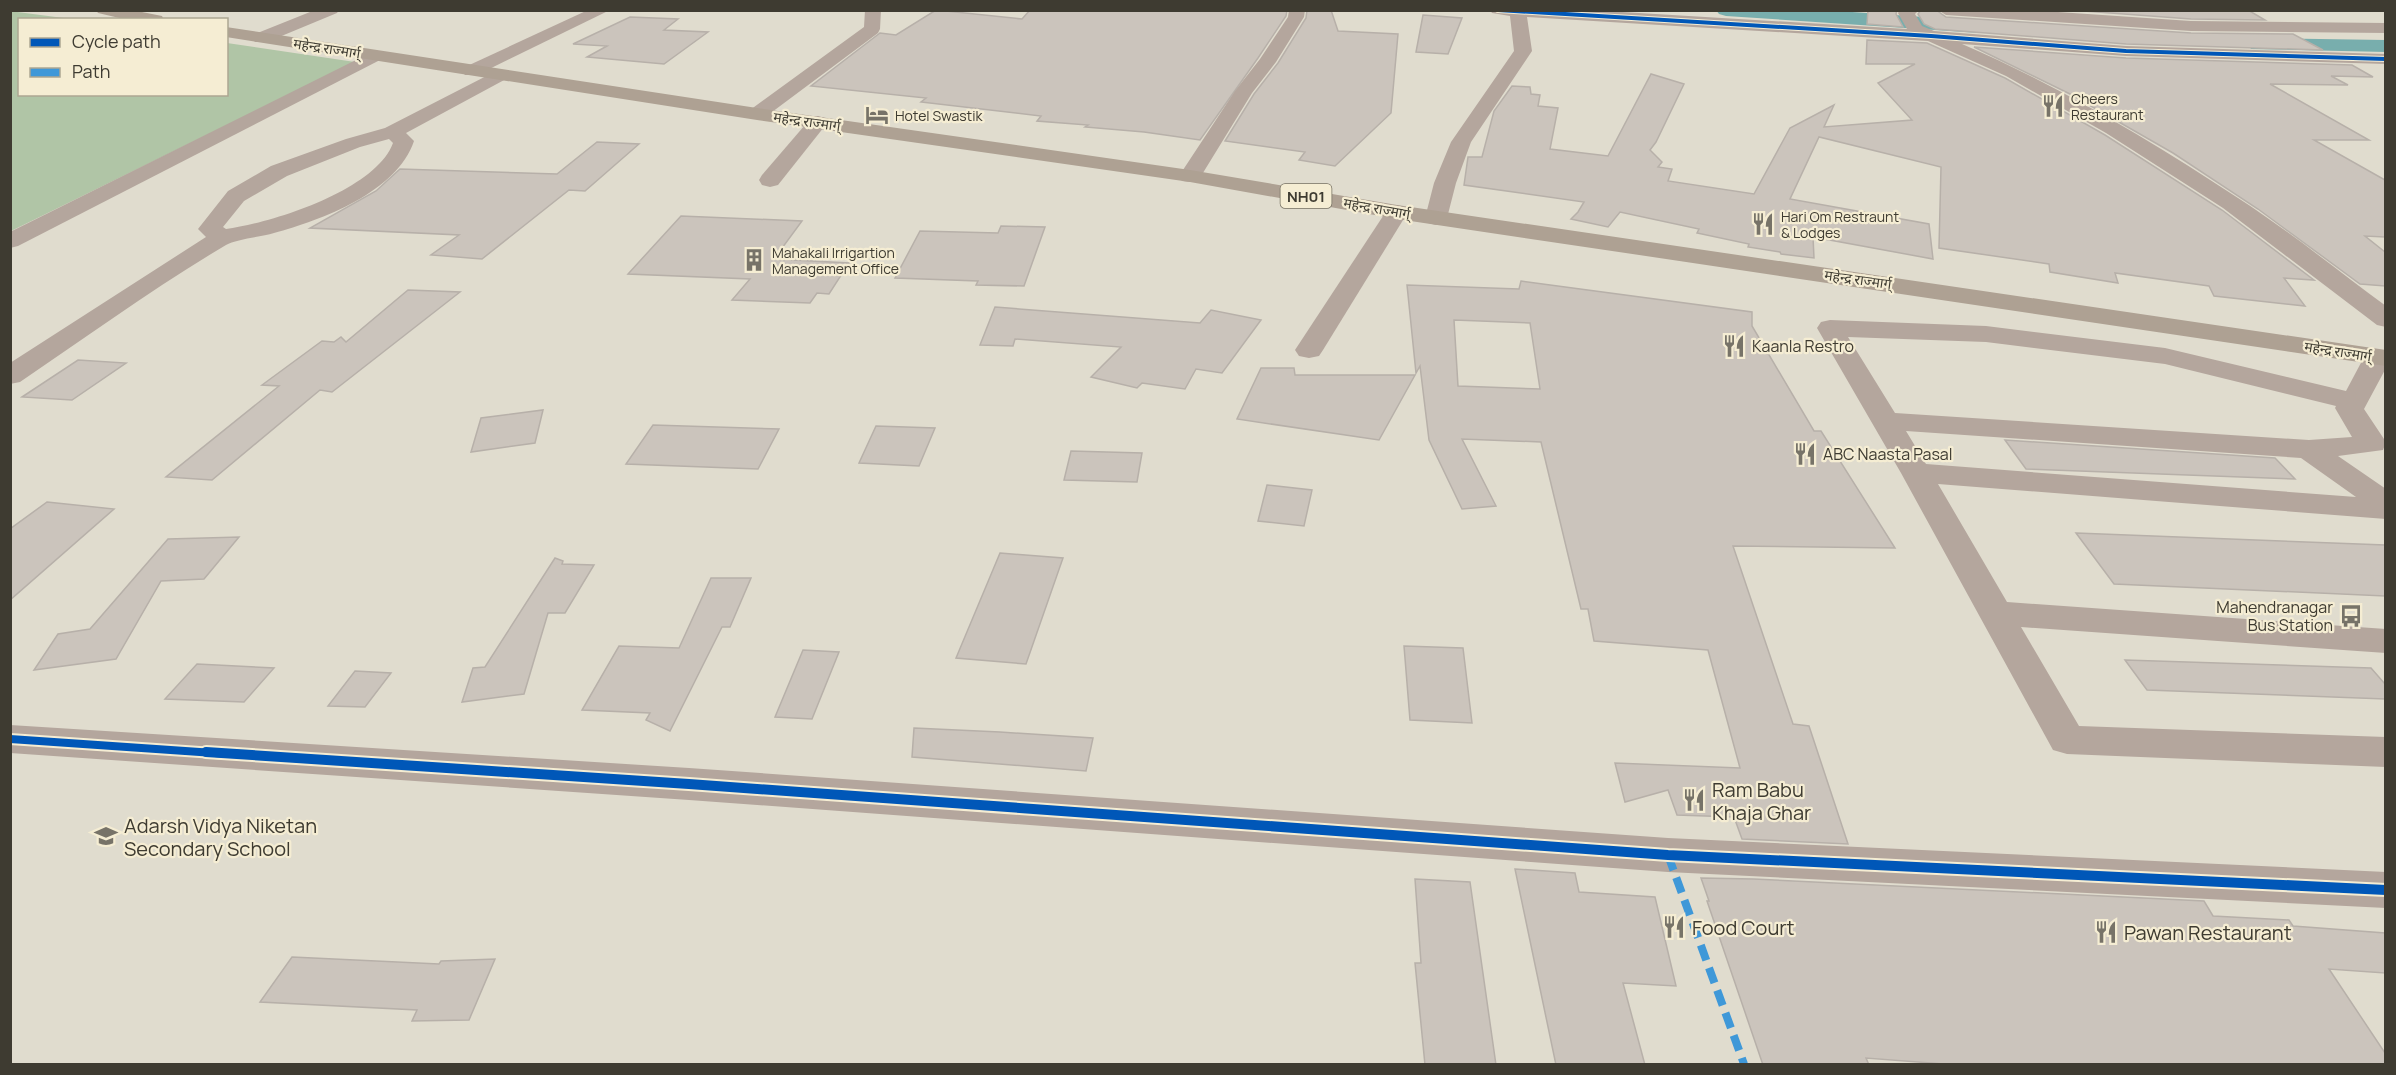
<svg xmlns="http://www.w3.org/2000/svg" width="2396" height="1075" viewBox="0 0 2396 1075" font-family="Manrope,'Noto Sans Devanagari',sans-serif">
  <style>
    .forest { fill: #b0c5a6 }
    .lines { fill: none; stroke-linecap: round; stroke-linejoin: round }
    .canal { fill: #78aead; fill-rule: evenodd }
    .building { fill: #cbc4bc; stroke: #b7b0a9; stroke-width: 1.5; fill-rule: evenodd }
    .minor { fill: #b4a69d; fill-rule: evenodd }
    .highway { fill: #aea193; fill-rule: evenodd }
    .quiet { stroke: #3f98d8; stroke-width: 8; stroke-dasharray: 16 8; stroke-linecap: butt }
    .cycleway-far2-casing { stroke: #f5edd3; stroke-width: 6 }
    .cycleway-far1-casing { stroke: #f5edd3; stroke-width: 12 }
    .cycleway-casing { stroke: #f5edd3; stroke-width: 14 }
    .cycleway-far2 { stroke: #0057b8; stroke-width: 4 }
    .cycleway-far1 { stroke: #0057b8; stroke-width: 8 }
    .cycleway { stroke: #0057b8; stroke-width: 10 }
    .labels { text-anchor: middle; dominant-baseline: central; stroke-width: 4.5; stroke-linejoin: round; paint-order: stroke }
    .far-street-label { font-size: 14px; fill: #3e3b31; stroke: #f5edd3 }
    .far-poi-label { font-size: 14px; fill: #3e3b31; stroke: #f5edd3; text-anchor: start }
    .shield { fill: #f5edd3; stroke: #757062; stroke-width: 1.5 }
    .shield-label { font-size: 15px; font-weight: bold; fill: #3e3b31 }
    .poi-label { font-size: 16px; fill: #3e3b31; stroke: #f5edd3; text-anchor: start }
    .near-poi-label { font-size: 20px; fill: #3e3b31; stroke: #f5edd3; text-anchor: start }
  </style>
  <rect width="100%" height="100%" fill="#e0dcce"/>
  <polygon class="forest" points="10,11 71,19 20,20 20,94 226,94 227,43 355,62 11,231"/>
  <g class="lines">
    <g class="canal">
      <polygon points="1716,10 1824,10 1980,21 1987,23 1990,27 1987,31 1980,33 1726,16 1719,14"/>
      <polygon points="2259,38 2386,40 2386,52 2251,49 2248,44 2251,39"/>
    </g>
  </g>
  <g class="building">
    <polygon points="936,10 1022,19 1030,10 1287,10 1286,16 1258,58 1200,140 1144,132 1085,127 1088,125 1037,121 1041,116 921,102 926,98 811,86 880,33 896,35"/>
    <polygon points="1307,10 1331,10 1338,31 1398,34 1391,113 1335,166 1299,160 1305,152 1225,141 1254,94 1278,63 1306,18"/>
    <polygon points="1868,10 1897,10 1896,14 1903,27 1867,24"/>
    <polygon points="1921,10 1936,10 1946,17 2191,33 2293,34 2323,50 2126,44 1935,29 1924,24 1918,14"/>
    <polygon points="2070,10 2248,10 2265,20 2191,19"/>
    <polygon points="1423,15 1462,18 1448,54 1416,52"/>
    <polygon points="630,17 678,19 664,30 708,32 664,64 587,57 607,46 573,44"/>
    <polygon points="1867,40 1927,43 2005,78 2105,135 2222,210 2314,280 2284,278 2305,306 2214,296 2209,286 2115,273 2118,283 2050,272 2049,264 1939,248 1941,167 1819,137 1790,199 1929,224 1933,259 1813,237 1814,258 1781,254 1780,252 1748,247 1749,244 1697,233 1699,229 1620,212 1608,227 1571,219 1578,212 1584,202 1464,185 1468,157 1482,157 1494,111 1512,86 1530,87 1531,94 1540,95 1538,106 1558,108 1550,149 1608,156 1651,74 1684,84 1656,142 1650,150 1662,162 1658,167 1672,169 1668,181 1754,194 1790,128 1834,105 1824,127 1912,120 1878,83 1915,64 1866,64"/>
    <polygon points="1974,47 2126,58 2352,65 2373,77 2331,76 2348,85 2270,84 2369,140 2314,140 2385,180 2385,237 2365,236 2385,252 2385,286 2360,284 2258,209 2173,153 2070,94"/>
    <polygon points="597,142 639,144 585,191 569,190 482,259 431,255 459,235 310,228 376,191 400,169 557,174"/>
    <polygon points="681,216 802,221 774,259 849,263 829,294 817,293 810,303 732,300 750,279 628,274"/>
    <polygon points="1001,226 1045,227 1024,286 976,285 978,281 895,278 920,231 998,233"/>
    <path d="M1521,281L1752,312V326L1814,431H1821L1895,548L1733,546L1793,724L1809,726L1848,844L1742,839L1734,817L1677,815L1668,790L1625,802L1615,763L1740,768L1708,650L1594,641L1588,609H1581L1541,442L1462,439L1496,506L1462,509L1429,440L1420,366L1416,373L1407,285L1519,289ZM1454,320L1530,323L1540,389L1458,386Z"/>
    <polygon points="408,290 460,292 332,392 320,390 212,480 166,477 279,386 262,385 322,341 334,342 341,337 346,342"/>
    <polygon points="995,307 1200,323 1211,310 1261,320 1222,373 1196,369 1185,389 1142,383 1137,388 1091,377 1121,347 1015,339 1013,346 980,345"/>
    <polygon points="78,360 126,363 72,400 22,397"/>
    <polygon points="1261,368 1294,368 1295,375 1415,375 1379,440 1237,419"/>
    <polygon points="543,410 535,443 471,452 481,418"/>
    <polygon points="653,425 779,429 758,469 626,464"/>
    <polygon points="876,426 935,428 919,466 859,463"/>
    <polygon points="2005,440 2275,458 2295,479 2026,469"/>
    <polygon points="1071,451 1142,453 1137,482 1064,480"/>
    <polygon points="1267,485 1312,490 1304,526 1258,521"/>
    <polygon points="47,502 114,509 10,600 10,529"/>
    <polygon points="2076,533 2385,545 2385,596 2114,584"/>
    <polygon points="239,537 204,579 161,581 116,659 34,670 58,634 90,629 168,539"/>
    <polygon points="1000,553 1063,558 1026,664 956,658"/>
    <polygon points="555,558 563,561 562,564 594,565 565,613 548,613 524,694 462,702 473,668 485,667"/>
    <polygon points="711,578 751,578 730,627 722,627 670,731 646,720 650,713 582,710 619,646 679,648"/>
    <polygon points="1404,646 1463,648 1472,723 1410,720"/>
    <polygon points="803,650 839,652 812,719 775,717"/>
    <polygon points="2125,660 2371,668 2385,684 2385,699 2147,690"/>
    <polygon points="197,664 274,668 244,702 165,699"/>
    <polygon points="355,671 391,673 365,707 328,706"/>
    <polygon points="914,728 1000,732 1093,738 1086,771 912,757"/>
    <polygon points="1515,869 1575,873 1579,892 1655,897 1676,986 1623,983 1645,1065 1556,1065"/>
    <polygon points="1701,878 1754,879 2204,901 2213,916 2289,920 2293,926 2385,933 2385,973 2329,969 2385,1053 2385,1065 1957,1065 1866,1058 1869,1065 1763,1065 1707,901 1709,901"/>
    <polygon points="1415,879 1470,882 1496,1065 1425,1065 1415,963 1421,963"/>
    <polygon points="292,957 439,964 441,961 495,959 469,1020 412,1021 417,1010 260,1002"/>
  </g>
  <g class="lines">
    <g class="minor">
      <polygon points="315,10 339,10 337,13 267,42 255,42 252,38 255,34"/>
      <polygon points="588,10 610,10 477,75 465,75 462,71 465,67"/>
      <polygon points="865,10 881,10 880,29 878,33 764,118 750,118 747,114 750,110 864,27"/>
      <polygon points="1289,10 1305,10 1304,17 1276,62 1252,93 1198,181 1190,182 1182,181 1179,176 1235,91 1260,59 1288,17"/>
      <path d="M1490,10H1589L1907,29L1898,13L1900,10H1919L1915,14L1922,26L1934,31L2126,46L2386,54V64L2126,56L1962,44C2059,86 2150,140 2238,198C2289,231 2337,270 2386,306V327L2377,325L2223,208L2106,133L2006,76L1928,41L1527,17L1532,51L1471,142L1456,183L1447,218L1444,223L1436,225L1428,223L1425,218L1434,183L1451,142L1514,51L1510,16L1492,13Z"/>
      <polygon points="1938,10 2029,10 2191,21 2386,23 2386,33 2191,31 1946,15"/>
      <polygon points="374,51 380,52 383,56 380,60 18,246 10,248 10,232"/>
      <path d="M500,69L506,71L509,75L506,79L406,133L414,141C397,192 322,220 274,233C261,237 236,239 226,245C155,287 88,336 20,382L10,384V363L206,237L198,229L228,191L271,166L346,139L385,128ZM389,139L393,143C376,190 272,223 226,229L223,227L244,201L287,176L360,147Z"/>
      <polygon points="818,116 825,118 828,122 778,185 770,187 762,185 759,180 762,175 811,118"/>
      <polygon points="1397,205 1405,207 1408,212 1323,350 1319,356 1309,358 1299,356 1295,350 1389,207"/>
      <path d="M1830,320L1986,326L2165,348L2346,391L2363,359L2373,357L2383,359L2386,368L2364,409L2386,442L2383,450L2338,456L2386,489V519L1938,484L2007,602L2386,629V653L2021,627L2079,726L2386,737V767L2067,754L2053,750L1901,473L1817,328L1821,322ZM1848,337L1986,342L2165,364L2336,406L2335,408L2352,437L2309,440L1895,413ZM1906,431L2301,458L2356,497L1926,464Z"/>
      <polygon points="10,725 689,768 1668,838 2386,872 2386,908 1668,872 689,800 10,753"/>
    </g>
    <g class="highway">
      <polygon points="96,10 132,10 162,16 164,20 128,20 98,13"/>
      <polygon points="226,27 757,108 1190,170 1397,205 2386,350 2386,366 1397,219 1190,182 757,120 226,37"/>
    </g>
    <polyline class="quiet" points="1668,855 1744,1064"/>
    <g class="cycleway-far2-casing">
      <polyline id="cycleway-far2" points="1498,10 1931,36 2126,51 2386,59"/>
    </g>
    <g class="cycleway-far1-casing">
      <polyline id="cycleway-far1" points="10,739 229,754"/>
    </g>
    <g class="cycleway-casing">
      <polyline id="cycleway" points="206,752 689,784 1668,855 2386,890"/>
    </g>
    <use href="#cycleway-far2" class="cycleway-far2"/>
    <use href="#cycleway-far1" class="cycleway-far1"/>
    <use href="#cycleway" class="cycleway"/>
  </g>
  <defs>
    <g id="restaurant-bare" transform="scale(1.8)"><path d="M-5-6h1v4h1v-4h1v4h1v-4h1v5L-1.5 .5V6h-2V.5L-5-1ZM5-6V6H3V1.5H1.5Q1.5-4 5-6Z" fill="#777368" stroke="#f5edd3" stroke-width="2.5" paint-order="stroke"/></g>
    <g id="hotel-bare" transform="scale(1.8)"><path d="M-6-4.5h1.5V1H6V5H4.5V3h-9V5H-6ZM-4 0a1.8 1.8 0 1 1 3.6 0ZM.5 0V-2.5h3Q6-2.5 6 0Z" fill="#777368" stroke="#f5edd3" stroke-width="2.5" paint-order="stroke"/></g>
    <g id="building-bare" transform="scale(1.8)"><path d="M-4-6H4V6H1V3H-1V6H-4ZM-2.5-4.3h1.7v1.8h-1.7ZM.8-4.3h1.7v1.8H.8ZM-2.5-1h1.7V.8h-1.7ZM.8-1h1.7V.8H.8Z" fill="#777368" stroke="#f5edd3" stroke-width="2.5" paint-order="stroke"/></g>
    <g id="bus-bare" transform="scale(1.8)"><path d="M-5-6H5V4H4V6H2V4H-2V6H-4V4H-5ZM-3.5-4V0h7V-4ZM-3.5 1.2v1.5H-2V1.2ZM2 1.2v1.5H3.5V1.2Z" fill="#777368" stroke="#f5edd3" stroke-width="2.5" paint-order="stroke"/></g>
    <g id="school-bare" transform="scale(1.8)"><path d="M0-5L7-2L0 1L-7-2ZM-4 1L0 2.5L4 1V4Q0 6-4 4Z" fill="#777368" stroke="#f5edd3" stroke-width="2.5" paint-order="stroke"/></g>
  </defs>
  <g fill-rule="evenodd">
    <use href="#restaurant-bare" x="2053" y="106"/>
    <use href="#hotel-bare" x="877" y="115"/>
    <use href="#restaurant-bare" x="1763" y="224"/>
    <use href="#building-bare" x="754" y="260"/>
    <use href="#restaurant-bare" x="1734" y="346"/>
    <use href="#restaurant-bare" x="1805" y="454"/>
    <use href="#bus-bare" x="2351" y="616"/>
    <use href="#restaurant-bare" x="1694" y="800"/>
    <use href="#school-bare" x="106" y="836"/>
    <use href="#restaurant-bare" x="1674" y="927"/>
    <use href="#restaurant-bare" x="2106" y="932"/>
  </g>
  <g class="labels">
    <g class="far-street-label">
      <text transform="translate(327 48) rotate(9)">महेन्द्र राज्मार्ग्</text>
      <text transform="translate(807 121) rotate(8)">महेन्द्र राज्मार्ग्</text>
      <text transform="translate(1377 208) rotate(10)">महेन्द्र राज्मार्ग्</text>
      <text transform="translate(1858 279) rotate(8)">महेन्द्र राज्मार्ग्</text>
      <text transform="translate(2338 351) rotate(9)">महेन्द्र राज्मार्ग्</text>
    </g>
    <g class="far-poi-label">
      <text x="2071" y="98">Cheers<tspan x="2071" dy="16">Restaurant</tspan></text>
      <text x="895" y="115">Hotel Swastik</text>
      <text x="1781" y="216">Hari Om Restraunt<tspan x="1781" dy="16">&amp; Lodges</tspan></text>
      <text x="772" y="252">Mahakali Irrigartion<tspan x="772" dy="16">Management Office</tspan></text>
    </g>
    <rect class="shield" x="1280.5" y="184" width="51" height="24" rx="4.5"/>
    <g class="shield-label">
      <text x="1306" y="196">NH01</text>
    </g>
    <g class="poi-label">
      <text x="1752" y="346">Kaanla Restro</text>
      <text x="1823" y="454">ABC Naasta Pasal</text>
      <text x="2333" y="607" text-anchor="end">Mahendranagar<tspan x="2333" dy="18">Bus Station</tspan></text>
    </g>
    <g class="near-poi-label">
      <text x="1712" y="789">Ram Babu<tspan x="1712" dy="23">Khaja Ghar</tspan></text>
      <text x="124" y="825">Adarsh Vidya Niketan<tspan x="124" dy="23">Secondary School</tspan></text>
      <text x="1692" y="927">Food Court</text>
      <text x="2124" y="932">Pawan Restaurant</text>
    </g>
  </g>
  <rect width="2396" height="1075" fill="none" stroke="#3e3b31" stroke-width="24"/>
  <rect x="18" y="18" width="210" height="78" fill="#f5edd3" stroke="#aca692" stroke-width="1.5"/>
  <rect x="30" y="38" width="30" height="9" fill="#0057b8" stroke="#aca692" stroke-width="1.5"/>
  <text x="72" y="48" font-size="18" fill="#3e3b31">Cycle path</text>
  <rect x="30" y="68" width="30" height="9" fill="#3f98d8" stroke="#aca692" stroke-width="1.5"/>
  <text x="72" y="78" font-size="18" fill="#3e3b31">Path</text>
</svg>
